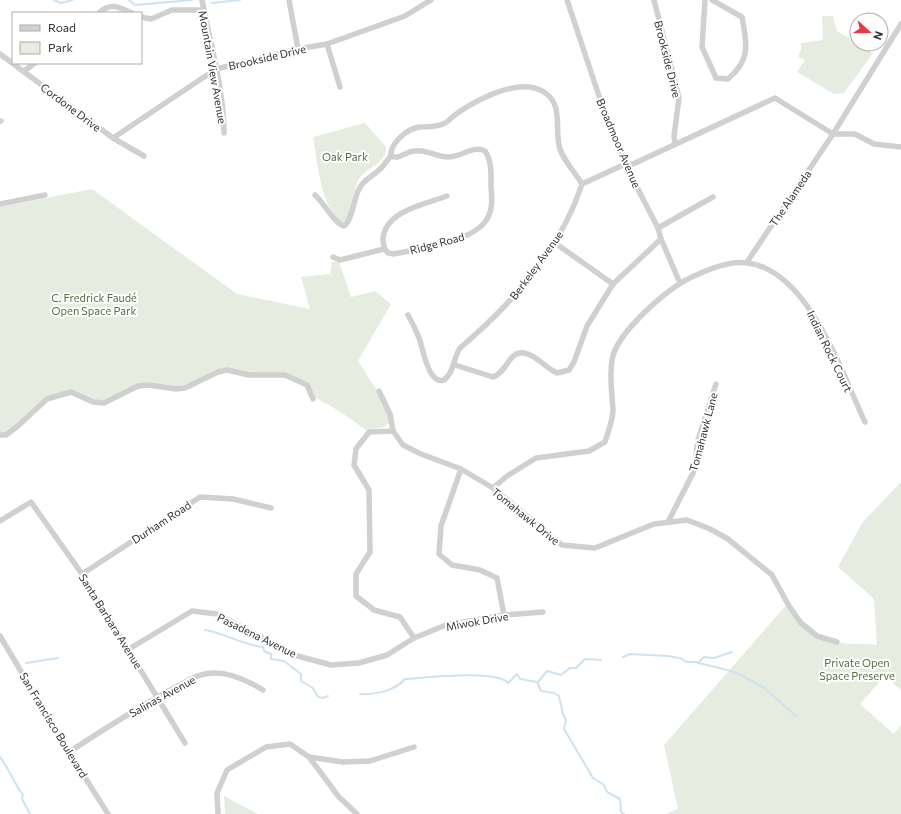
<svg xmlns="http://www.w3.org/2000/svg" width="901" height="814" viewBox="0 0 901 814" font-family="Commissioner,sans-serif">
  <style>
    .green { fill: #e6ecdf }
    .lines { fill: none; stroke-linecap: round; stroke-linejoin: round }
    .stream { stroke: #cfe2ee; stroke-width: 2 }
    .minor { stroke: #d0d0d0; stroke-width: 5.5 }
    .labels { text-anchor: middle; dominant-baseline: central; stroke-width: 4; stroke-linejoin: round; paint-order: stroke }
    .street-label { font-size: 11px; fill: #333; stroke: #fff }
    .park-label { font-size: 11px; fill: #56703f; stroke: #fff }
  </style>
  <rect width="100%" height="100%" fill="#fff"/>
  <g class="green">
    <polygon points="822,16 833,16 837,31 873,53 844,93 834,94 797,72 805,60 798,57 801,49 801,43 823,40"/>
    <path d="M365,123L386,147C386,165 367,166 359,179C354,189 349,213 346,225C320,210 318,164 313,137Z"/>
    <polygon points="92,189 237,294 310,309 301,277 330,274 332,262 339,262 351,297 375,291 391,304 358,361 386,405 389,423 384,427 366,430 339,411 311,395 305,384 297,379 227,370 185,388 138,386 104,403 71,392 47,399 19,425 0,435 0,207"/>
    <path d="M901,482V690L885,676L860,704L894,734L901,725V814H665L678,809L664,745L788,603C801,622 813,638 837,642C850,645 864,643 877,645L874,599L838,567L862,523Z"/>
    <polygon points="224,796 258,814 225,814"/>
  </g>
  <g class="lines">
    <g class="stream">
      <polyline points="54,0 61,3 73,0"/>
      <polyline points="129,0 135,5 192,0"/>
      <polyline points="212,3 240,0"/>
      <path d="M205,630C225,633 242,645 263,647L264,651L271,654V659L284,661L301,674V681L313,688L318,697L323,698L328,696"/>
      <polyline points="623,657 630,654 667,656 680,658 686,662 695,662 735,672 763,687 796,716"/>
      <polyline points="26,663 58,658"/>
      <polyline points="698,663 704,657 714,658 732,652"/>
      <polyline points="538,682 547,671 561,675 570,668 576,668 585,659 601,660"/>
      <path d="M360,694C374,695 395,691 405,679C424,678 496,669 508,683L517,674L520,679L537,682L541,691L554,693L559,696L563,714L566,720L564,729L593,778L604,785L607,792L620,799L621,812L624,814"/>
      <path d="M0,757C9,769 14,783 23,795L22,799L30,814"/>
    </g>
    <g class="minor">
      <path d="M202,0C210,43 224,89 224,133"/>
      <polyline points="289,0 298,49"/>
      <polyline points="567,0 601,102 626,166 658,228 661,239 680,283"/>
      <polyline points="654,0 679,98 674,136 675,143"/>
      <path d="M705,0L702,47L716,78L728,79C751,60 747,43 742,17L712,0"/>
      <path d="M99,13C110,2 119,7 132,13"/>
      <polyline points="141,17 151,19 172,10 204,10"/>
      <polyline points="327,44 340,87"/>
      <polyline points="0,54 113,138 144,156"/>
      <polyline points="24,71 35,63"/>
      <polyline points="0,121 1,121"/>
      <polyline points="113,138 216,69 298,49 327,44 405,16 431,0"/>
      <path d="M391,156C400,160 406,151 415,151C427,149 438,158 449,157C462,157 472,145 485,151C492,161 491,175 491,187C492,198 493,209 487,219C474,242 418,249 394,254L388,253C384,249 383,245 383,239C385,211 425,204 447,196"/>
      <path d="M391,156C390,143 407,129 419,127C428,126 437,128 445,123C450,120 454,115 459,112C480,98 520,77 544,92C563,104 555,126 559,145C561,158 575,172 582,184"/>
      <path d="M315,195C324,203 334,223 344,226C352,221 354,198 359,189C363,180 372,177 379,170C384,166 387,160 391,156"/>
      <polyline points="0,204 45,195"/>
      <polyline points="658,228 713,197"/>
      <polyline points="555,243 613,284"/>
      <polyline points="333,257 340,260 384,249"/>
      <polyline points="747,262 833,134 901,24"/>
      <path d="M408,315C412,322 416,330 419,338C423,348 428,385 444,380C455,371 453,358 460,348C512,304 561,249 582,184L621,166L633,164L775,98L833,134H855L874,144L901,147"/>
      <path d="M455,365L493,377C507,373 508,351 524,353C537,355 545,368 557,373L569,370L574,362L587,326L613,284L661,239"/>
      <polyline points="379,391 390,414 393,431"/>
      <polyline points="393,431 403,445 421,454 461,469 493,488 562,545 595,548 654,524 687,520 710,529 728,539 772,575 789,606 801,623 817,636 837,642"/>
      <polyline points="393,431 369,432 356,449 354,465 369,490 370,552 356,574 356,596 374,610 400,617 414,638"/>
      <polyline points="0,435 6,435 19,425 47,399 71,392 93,402 104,403 138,386 148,385 176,389 185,388 218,372 227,370 249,375 285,375 307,385 313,399"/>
      <polyline points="461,469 441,526 439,554 452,565 480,570 497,578 504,615"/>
      <path d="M493,488L507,476L536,458L589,451L605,442C608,432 613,420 613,410C612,395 608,365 615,350C626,326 667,289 690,278C706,270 731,260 748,263C809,271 842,374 865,422"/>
      <polyline points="0,521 31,502 82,574 185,743"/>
      <polyline points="668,522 694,471 698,440 716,384"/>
      <polyline points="82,574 200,497 233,499 271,508"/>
      <polyline points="0,636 69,752 108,814"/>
      <polyline points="129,649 192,611 217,614 294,655 331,665 359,663 387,655 414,638 446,625 504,615 543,612"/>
      <path d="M69,752C103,730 138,707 174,688C184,683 193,676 205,674C225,670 245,679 263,690"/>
      <polyline points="309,757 339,797 357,814"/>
      <polyline points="218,814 217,793 227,770 266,747 290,744 309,757 343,762 370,761 414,747"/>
    </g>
  </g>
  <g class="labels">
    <g class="street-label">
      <text transform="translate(267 57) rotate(-13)">Brookside Drive</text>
      <text transform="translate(668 59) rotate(76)">Brookside Drive</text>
      <text transform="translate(213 67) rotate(80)">Mountain View Avenue</text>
      <text transform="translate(71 107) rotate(37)">Cordone Drive</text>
      <text transform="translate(619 143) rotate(67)">Broadmoor Avenue</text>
      <text transform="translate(790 198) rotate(-56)">The Alameda</text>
      <text transform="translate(437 243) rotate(-15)">Ridge Road</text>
      <text transform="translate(536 265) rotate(-54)">Berkeley Avenue</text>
      <text transform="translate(830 351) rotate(64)">Indian Rock Court</text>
      <text transform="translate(703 432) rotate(-75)">Tomahawk Lane</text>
      <text transform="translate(526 516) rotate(39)">Tomahawk Drive</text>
      <text transform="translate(161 522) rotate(-33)">Durham Road</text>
      <text transform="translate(111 621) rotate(58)">Santa Barbara Avenue</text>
      <text transform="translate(477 621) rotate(-10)">Miwok Drive</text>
      <text transform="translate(257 635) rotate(26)">Pasadena Avenue</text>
      <text transform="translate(162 696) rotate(-29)">Salinas Avenue</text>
      <text transform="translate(54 725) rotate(59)">San Francisco Boulevard</text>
    </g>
    <g class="park-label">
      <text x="345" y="156">Oak Park</text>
      <text x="94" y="297">C. Fredrick Faudé<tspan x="94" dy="13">Open Space Park</tspan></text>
      <text x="857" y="662">Private Open<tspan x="857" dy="13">Space Preserve</tspan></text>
    </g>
  </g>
  <rect x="12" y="12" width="130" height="52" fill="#ffffff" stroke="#adadad"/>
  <rect x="20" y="25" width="20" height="6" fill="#d0d0d0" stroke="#adadad"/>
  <text x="48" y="32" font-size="12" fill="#333333">Road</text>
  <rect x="20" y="42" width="20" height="12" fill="#e6ecdf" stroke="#adadad"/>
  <text x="48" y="52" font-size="12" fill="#333333">Park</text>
  <g transform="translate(869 32) rotate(111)"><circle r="19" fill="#ffffff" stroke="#adadad"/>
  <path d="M0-3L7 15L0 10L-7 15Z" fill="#e63946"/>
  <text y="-6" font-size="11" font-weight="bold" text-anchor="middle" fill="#333333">N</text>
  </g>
</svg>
